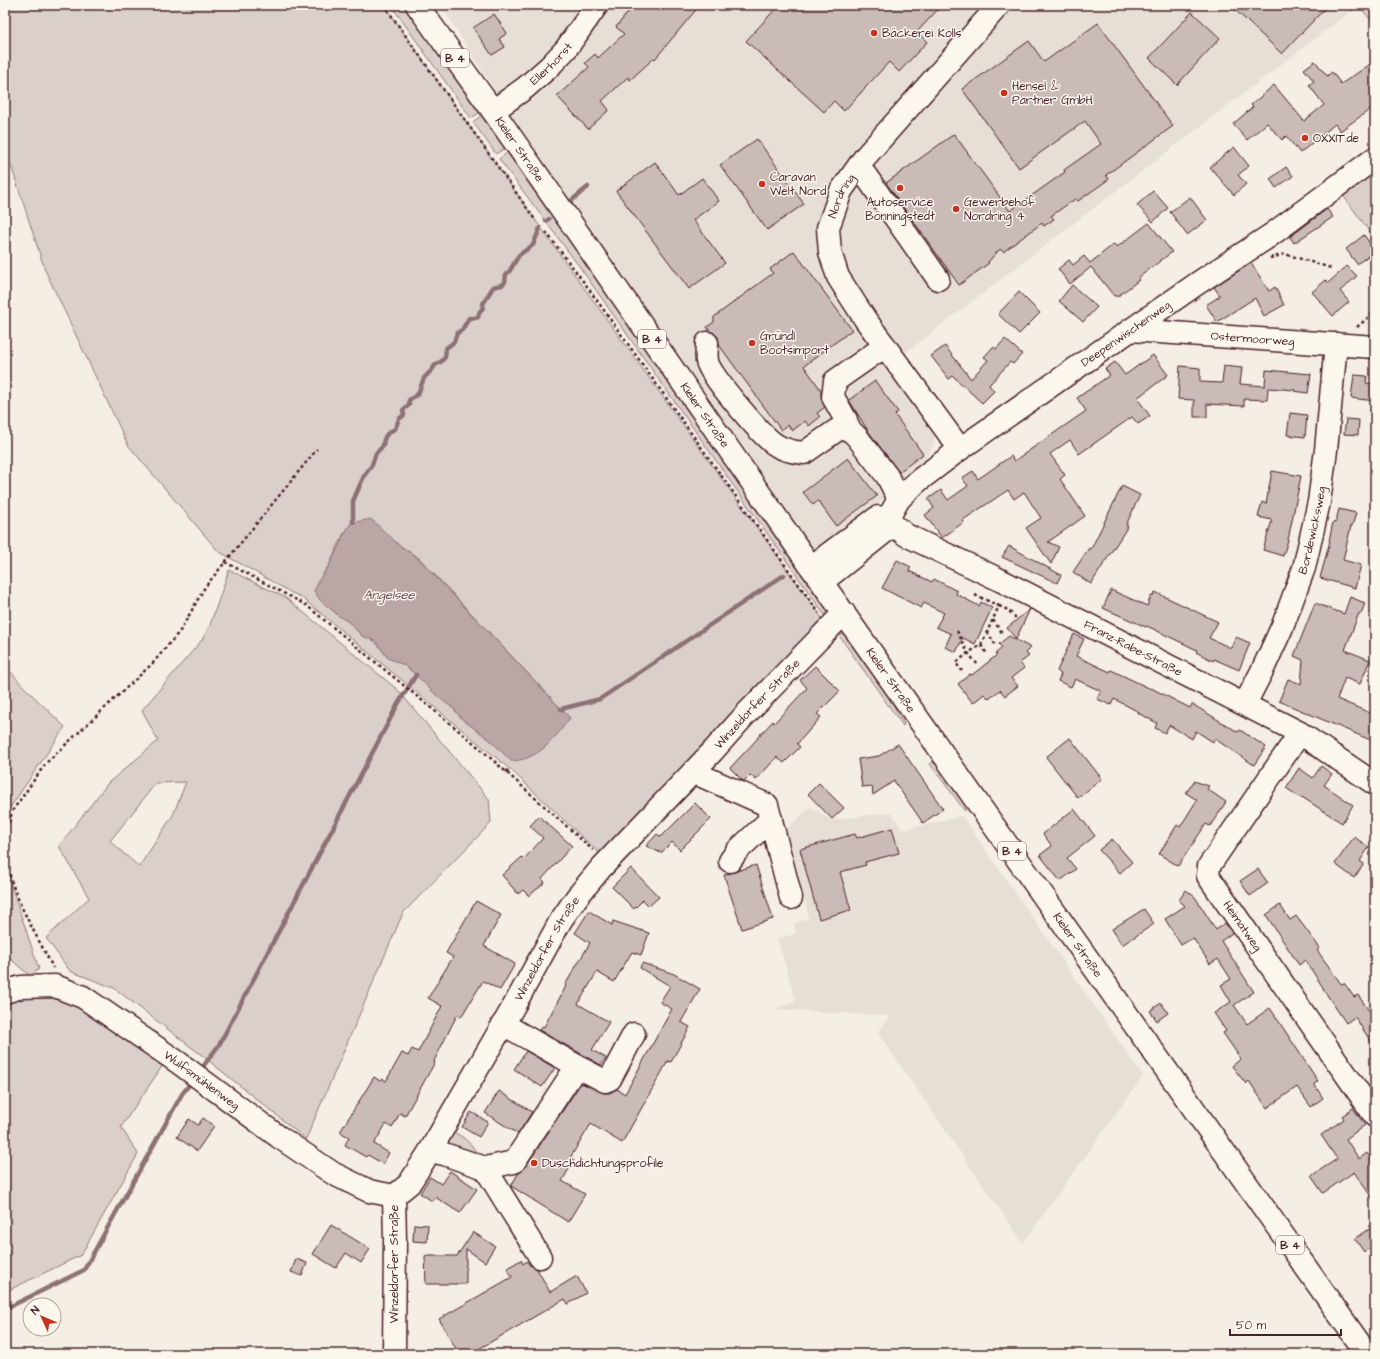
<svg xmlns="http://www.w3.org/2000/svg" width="1380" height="1359" viewBox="0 0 1380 1359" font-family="'Architects Daughter',sans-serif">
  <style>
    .built { fill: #e7dfd6 }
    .green { fill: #dbd0c9; stroke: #92787a; fill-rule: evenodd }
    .water { fill: #baa7a5; stroke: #8d7174 }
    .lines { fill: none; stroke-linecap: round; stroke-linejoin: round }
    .stream { stroke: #8d7174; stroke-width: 4.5 }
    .building { fill: #cabbb6; stroke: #4a1f2b }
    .minor-casing { stroke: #4a1f2b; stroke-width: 25 }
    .major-casing { stroke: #4a1f2b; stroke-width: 25 }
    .path { stroke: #4a1f2b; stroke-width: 2.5; stroke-dasharray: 3 3; stroke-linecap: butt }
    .minor { stroke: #fbf7ec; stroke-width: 22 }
    .major { stroke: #fbf7ec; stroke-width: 22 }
    .poi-dot { fill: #c8321e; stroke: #fbf7ec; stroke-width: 1.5 }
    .labels { text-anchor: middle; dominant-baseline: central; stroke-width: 3; stroke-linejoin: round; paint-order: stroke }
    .shield { fill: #fbf7ec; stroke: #7f6065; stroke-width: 1 }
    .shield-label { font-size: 11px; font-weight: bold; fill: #4a1f2b }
    .poi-label { font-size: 12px; fill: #4a1f2b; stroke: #fbf7ec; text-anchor: start }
    .street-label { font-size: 12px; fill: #4a1f2b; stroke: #fbf7ec }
    .water-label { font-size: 13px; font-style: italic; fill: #714f56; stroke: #fbf7ec }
  </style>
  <rect width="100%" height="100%" fill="#f4eee4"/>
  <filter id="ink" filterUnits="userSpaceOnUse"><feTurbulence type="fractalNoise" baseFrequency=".025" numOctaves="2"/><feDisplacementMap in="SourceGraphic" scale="8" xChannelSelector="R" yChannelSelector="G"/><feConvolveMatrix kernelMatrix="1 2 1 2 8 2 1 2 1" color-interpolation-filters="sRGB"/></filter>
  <g filter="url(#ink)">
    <g class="built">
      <polygon points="441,5 1345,5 1351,11 888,366 934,435 934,444 924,460 884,498 850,528 814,553 555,189 518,128"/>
      <polygon points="810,807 832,820 891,812 903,830 962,816 1143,1076 1023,1243 878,1033 889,1016 773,1009 796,1002 777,938 796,934 794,923 809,918 787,829"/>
    </g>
    <g class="green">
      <path d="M5,5H384L536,221L822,618L600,854L511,770L301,597L292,593L218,551L128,445L45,270L5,147ZM371,520L399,545L419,558L570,718L511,761L489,739L463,720L453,708L438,697L416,675L404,665L388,658L375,641L362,636L350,623L339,616L331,609L317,582L329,565L344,533Z"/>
      <polygon points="391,5 403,5 479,113 471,118"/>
      <polygon points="1346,5 1375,5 1375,25 1359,6 1351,11"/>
      <polygon points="481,116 505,148 496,154 473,122"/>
      <polygon points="508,152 827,606 826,617 579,266 499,159"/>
      <polygon points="1375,163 1375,229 1370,232 1339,190"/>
      <path d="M229,570L286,598L398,690L489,799L491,823L403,913L306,1139L208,1060L114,988L70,971L46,938L89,898L59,846L108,783L158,741L142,710L202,640L210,625ZM186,782L173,815L139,867L110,841L156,783Z"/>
      <polygon points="838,634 846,635 880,681 904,724 903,726"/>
      <polygon points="5,665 22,685 65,727 5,815"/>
      <polygon points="933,762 947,776 966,803 965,811 930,764"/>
      <polygon points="5,867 39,969 30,976 5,954"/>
      <polygon points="42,993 70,1000 163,1065 121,1127 138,1154 81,1255 5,1292 5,1001"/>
      <path d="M452,1133C461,1133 474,1146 477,1154L441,1148Z"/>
    </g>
    <path class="water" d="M371,519L399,545L418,558L570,718C554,739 539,760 511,761L489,739L463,720L453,708L438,697L416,675L404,665L388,658L375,641L362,636L350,623L339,616L320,600L314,591C318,581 325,574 330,564C337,551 342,536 351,523Z"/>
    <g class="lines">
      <g class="stream">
        <polyline points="571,201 588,187"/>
        <polyline points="546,221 549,219"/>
        <path d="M353,522V501L364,476L372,465L376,453L383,446C383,437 387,432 395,429L399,419L404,415L403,410L409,405V400L418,394L424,378L432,370L435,365L442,361L445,357L446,348L454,342L457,333L462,330L469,318H475L478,317L480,311L483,308V304L493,287L502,285L505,282L506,274L509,272L519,255L533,245L540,228"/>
        <polyline points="561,709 600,699 784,575"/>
        <polyline points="199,1072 219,1045 398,704 416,675"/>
        <polyline points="5,1309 84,1270 182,1094 192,1081"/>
      </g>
    </g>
    <g class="building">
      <polygon points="634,5 700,5 655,59 654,58 630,80 628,77 602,101 609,110 588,129 557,96 589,67 585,63 595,54 598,58 624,34 616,27"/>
      <polygon points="779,5 942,5 917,32 927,42 899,72 889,62 844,111 834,101 824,112 746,41"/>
      <polygon points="1230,5 1328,5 1282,54"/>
      <polygon points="1192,12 1220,38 1177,85 1149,58"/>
      <polygon points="494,14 507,33 499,39 505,47 492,55 473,28"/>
      <polygon points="1098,23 1173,126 1106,175 1109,179 1078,201 1075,199 1051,216 1054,219 1044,226 1042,223 1003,252 1000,249 988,262 989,263 959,285 886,183 954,134 1010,211 1065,172 1064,170 1101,144 1085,121 1019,168 962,89 1029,41 1044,62"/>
      <polygon points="1315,61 1327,76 1332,72 1341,84 1375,61 1375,106 1340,131 1335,124 1300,153 1286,136 1282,140 1267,123 1247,140 1233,124 1253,107 1251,105 1274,85 1304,121 1324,105 1309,85 1314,81 1304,69"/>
      <polygon points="757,139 804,204 767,230 720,165"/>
      <polygon points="1234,147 1249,166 1238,175 1246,184 1234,195 1210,167"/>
      <polygon points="655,162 679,195 702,178 719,201 693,220 725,263 689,289 616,191"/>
      <polygon points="1286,167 1293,176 1276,188 1270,179"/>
      <polygon points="1153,191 1168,208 1153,222 1137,205"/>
      <polygon points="1190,197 1207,220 1187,235 1170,212"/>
      <polygon points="1327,209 1333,217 1294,243 1290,237"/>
      <polygon points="1149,223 1172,252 1138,278 1139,280 1118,296 1114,296 1091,267 1070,284 1058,269 1069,260 1073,265 1084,256 1090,263 1114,244 1117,247"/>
      <polygon points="1364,235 1375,251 1357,264 1346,249"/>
      <polygon points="794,251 852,330 804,366 821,390 821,396 825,407 817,413 820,417 809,426 805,421 792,431 788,425 781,430 719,345 718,337 714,333 710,331 707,327 714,322 714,317 773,273 770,269"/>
      <polygon points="1251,263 1269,291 1275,287 1284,305 1264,316 1255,298 1217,322 1206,305 1220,296 1214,287"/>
      <polygon points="1347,266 1357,276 1340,291 1349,302 1333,316 1312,292 1326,280 1328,283"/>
      <polygon points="1072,285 1097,307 1083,322 1059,301"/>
      <polygon points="1019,292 1040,313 1019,334 998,314"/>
      <polygon points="1005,339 1022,354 1013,364 1010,362 989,385 994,391 982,403 953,376 949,379 931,356 945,346 971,379 988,360 984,357 993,347 996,349"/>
      <polygon points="1153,355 1168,375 1137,398 1150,416 1138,424 1132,417 1079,454 1070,440 1050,454 1065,475 1060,479 1085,516 1048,542 1059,547 1051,564 1026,528 1041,518 1024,492 1014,499 1008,490 963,520 964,522 942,538 925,515 934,508 928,499 941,490 948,500 968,486 962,478 973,471 978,479 1011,456 1014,461 1086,411 1077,398 1110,375 1105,369 1115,362 1125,375"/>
      <polygon points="1180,366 1200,368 1200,382 1222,383 1224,366 1242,368 1240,384 1265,386 1266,370 1311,374 1308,393 1294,391 1295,390 1268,388 1267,400 1244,399 1244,406 1207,404 1207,417 1194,417 1194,400 1178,399"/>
      <polygon points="1354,375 1367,376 1366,383 1375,384 1375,401 1351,398"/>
      <polygon points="875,381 898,412 895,415 923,454 899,472 868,431 849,400"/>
      <polygon points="1290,413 1307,415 1305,437 1287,435"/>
      <polygon points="1346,419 1359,420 1358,435 1344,434"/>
      <polygon points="848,458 877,496 836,526 818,501 813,505 803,492"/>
      <polygon points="1272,471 1301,476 1288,540 1283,556 1263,550 1272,520 1258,517 1262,502 1266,504"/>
      <polygon points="1122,486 1140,495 1126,525 1128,526 1091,584 1073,572 1089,548 1091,549"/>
      <polygon points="1339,509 1356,513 1352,526 1351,526 1343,560 1361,565 1355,588 1320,578 1330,541 1329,541 1333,522 1336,521"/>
      <polygon points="1009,546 1061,575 1057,583 1002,557"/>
      <polygon points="897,560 911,567 909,571 932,582 934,579 957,591 956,594 979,606 981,602 992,608 975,644 963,638 956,652 945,647 951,634 936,627 944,613 924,603 921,608 882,588"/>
      <polygon points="1111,590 1147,606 1151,596 1152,597 1155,592 1218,622 1209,638 1231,648 1236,637 1250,643 1239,670 1214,659 1213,661 1196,652 1197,650 1147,626 1146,627 1103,608"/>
      <polygon points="1350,597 1365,603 1361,614 1359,613 1345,650 1370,660 1360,684 1345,678 1337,699 1375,715 1375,742 1279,701 1288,679 1301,684 1303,660 1294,656 1315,603 1344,614"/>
      <polygon points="1030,609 1016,639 1007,628"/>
      <polygon points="1074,634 1084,639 1076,656 1110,672 1111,670 1151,689 1151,688 1190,708 1192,704 1238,732 1240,730 1266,747 1254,765 1215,739 1213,742 1196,731 1192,739 1169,725 1165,733 1155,728 1157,723 1138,713 1139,712 1114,699 1111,705 1097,699 1101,691 1075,679 1071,687 1058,681 1061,674 1057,671"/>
      <polygon points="1009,636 1031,648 1026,653 1029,656 1020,663 1024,668 1011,678 1018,686 1005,696 1000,690 989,699 984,694 973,703 958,684 970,674 972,675 997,655 995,654 1002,648 999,644"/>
      <polygon points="815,666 840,691 817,714 821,717 797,744 800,747 784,763 777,757 756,780 750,775 744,781 743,781 730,768 758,738 757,738 773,721 774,723 807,688 800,680"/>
      <polygon points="1070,738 1102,779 1078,798 1046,757"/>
      <polygon points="898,744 943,809 923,823 894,781 873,795 872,786 862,787 858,759 879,756"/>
      <polygon points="1321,766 1332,774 1324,785 1353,805 1342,823 1302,797 1301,798 1286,788 1299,768 1313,778"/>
      <polygon points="1194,781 1209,786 1207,789 1226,802 1210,826 1206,824 1178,866 1159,854 1177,825 1180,827 1197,800 1186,793"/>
      <polygon points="819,783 844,808 832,819 808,794"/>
      <polygon points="695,803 711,819 680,850 672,842 661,853 646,846 657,834 661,837"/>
      <polygon points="1074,809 1095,836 1067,858 1076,869 1060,881 1040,855 1052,846 1043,834"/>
      <polygon points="539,816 572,846 542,879 545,882 529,896 523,890 518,894 502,875 522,857 524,859 543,838 530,826"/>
      <polygon points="892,828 899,853 865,862 866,865 840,872 851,910 819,919 800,849 855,834 857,838"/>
      <polygon points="1354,837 1369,847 1360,861 1364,864 1354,878 1335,864"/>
      <polygon points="1112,839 1132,862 1120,873 1099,850"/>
      <polygon points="756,865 773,919 742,929 724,875"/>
      <polygon points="631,868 659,897 649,906 643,900 634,909 612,887"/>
      <polygon points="1258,869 1268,883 1250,896 1240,881"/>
      <polygon points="1186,890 1195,897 1216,930 1225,923 1232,933 1221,941 1254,992 1234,1005 1247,1024 1270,1008 1318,1081 1314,1084 1323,1098 1311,1107 1297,1087 1267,1108 1249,1081 1246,1084 1232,1066 1241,1059 1223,1033 1226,1031 1214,1013 1231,1002 1221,985 1231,979 1218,959 1210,964 1193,938 1181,945 1165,919 1185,906 1179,900"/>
      <polygon points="476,901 501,915 484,946 515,964 500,990 483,981 461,1017 457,1015 434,1061 435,1062 405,1116 400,1113 392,1128 386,1124 374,1144 389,1153 383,1164 368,1155 366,1157 345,1145 349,1137 340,1132 374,1077 380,1081 382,1079 386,1081 402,1053 408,1056 412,1049 418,1052 442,1006 428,998 453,957 446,953"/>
      <polygon points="1280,905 1290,920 1296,916 1320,948 1317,950 1341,984 1344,983 1354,997 1358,995 1375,1019 1375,1048 1355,1017 1346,1023 1323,989 1324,989 1305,960 1299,965 1266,915"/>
      <polygon points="1144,909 1154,924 1122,945 1112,929"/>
      <polygon points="589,911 612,925 613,921 649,933 641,955 632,952 614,982 597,972 578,1004 609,1022 592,1050 606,1058 601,1065 539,1030 542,1026 544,1027 566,986 565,985 590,943 575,933"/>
      <polygon points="642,963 674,974 700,989 681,1022 690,1027 671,1062 668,1061 622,1143 591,1124 570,1158 574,1160 562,1181 585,1194 568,1222 511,1186 518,1174 524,1169 581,1083 604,1093 610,1093 617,1089 625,1094 672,1009 660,1002 670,986 640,968"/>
      <polygon points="1161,1003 1168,1013 1157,1021 1150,1011"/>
      <polygon points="526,1051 555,1068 542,1087 514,1069"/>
      <polygon points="499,1091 532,1112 518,1134 485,1113"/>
      <polygon points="1353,1108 1365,1125 1346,1139 1359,1159 1367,1153 1375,1165 1375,1202 1354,1172 1323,1193 1311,1176 1337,1159 1321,1135 1344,1119 1342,1116"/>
      <polygon points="471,1112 488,1122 479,1137 462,1127"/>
      <polygon points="203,1118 214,1126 197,1151 177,1137 189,1119 198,1125"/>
      <polygon points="450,1171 477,1189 460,1213 435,1197 432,1201 420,1193 430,1177 441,1184"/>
      <polygon points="414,1224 428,1225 427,1242 413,1241"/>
      <polygon points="331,1225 370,1249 361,1263 346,1253 336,1268 313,1254"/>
      <polygon points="1375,1225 1375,1244 1364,1252 1355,1239"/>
      <polygon points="473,1232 495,1246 485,1262 466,1249 466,1284 426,1284 425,1256 457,1256"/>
      <polygon points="296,1259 307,1263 302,1276 291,1272"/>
      <polygon points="521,1260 523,1264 527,1261 530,1266 531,1265 537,1269 550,1292 577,1276 586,1293 568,1304 565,1299 470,1354 459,1354 439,1319 512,1277 507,1268"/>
    </g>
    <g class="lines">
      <g class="minor-casing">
        <g id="minor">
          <path id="s1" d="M493,111L525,88L549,67L566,49L597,5"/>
          <polyline points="859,166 938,279"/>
          <path id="s2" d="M1130,330L1375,347"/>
          <path d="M707,343C707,348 706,356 707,361C709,375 760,433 773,443C782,450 793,452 804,453L837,430L848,428L857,437L887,476L899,499"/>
          <polyline points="848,428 846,420 833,397 835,381 885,346"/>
          <path id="s3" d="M960,449L865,319L838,277L830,252L828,228L841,191L865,157L999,5"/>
          <path id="s4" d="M811,567L878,517L887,520L906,535L996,578L1300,733L1375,784"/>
          <path id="s5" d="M822,582L886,531L887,520L899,499L918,481L960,449L1198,283L1271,235L1375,158"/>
          <path id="s6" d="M1245,704L1263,669L1283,625L1304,568L1319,502L1326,450L1336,344"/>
          <path id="s7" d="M1300,733L1209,866L1208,876L1375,1116"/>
          <polyline points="693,772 767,805 791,898"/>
          <polyline points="730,861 737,851 771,819"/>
          <path id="s8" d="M5,992L21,987L55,986L83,997L179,1063L279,1137L334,1174L369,1191L394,1196"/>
          <polyline points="576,1066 605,1081 610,1079 634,1034"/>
          <polyline points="430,1151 444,1154 485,1168 514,1162 577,1066 503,1024"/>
          <polyline points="485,1168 540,1257"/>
          <path id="s9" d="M394,1354L395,1240L394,1196L409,1184L430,1151L515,1004L561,920L577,897L601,868L713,751L746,714L844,613"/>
        </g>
      </g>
      <g class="major-casing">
        <g id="major">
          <path id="s10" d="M417,5L493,111L811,567L1367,1354"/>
        </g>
      </g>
      <g class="path">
        <polyline points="384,5 536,221"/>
        <polyline points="546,232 586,285 819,613"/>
        <polyline points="1270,258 1285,254 1331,268"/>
        <polyline points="1357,327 1375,312"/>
        <polyline points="225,562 306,605 475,744 593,850"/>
        <polyline points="975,595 999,606 981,645 968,653 978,665"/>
        <polyline points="999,606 1008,610 1016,618"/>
        <polyline points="993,620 1003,634"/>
        <polyline points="957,631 968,653 956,663 962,671"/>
        <polyline points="987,632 995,644"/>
        <polyline points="981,645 987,654"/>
        <polyline points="506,772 509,769"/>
        <polyline points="5,834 13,810 46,763 153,663 180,631 205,587 317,449"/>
        <path d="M5,851C9,893 35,931 53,968"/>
      </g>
      <use href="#minor" class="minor"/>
      <use href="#major" class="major"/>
    </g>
  </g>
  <g class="poi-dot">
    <circle cx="874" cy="33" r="4"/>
    <circle cx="1004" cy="93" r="4"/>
    <circle cx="1305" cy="138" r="4"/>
    <circle cx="762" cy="184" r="4"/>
    <circle cx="900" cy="188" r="4"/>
    <circle cx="956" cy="209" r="4"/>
    <circle cx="752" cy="343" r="4"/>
    <circle cx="534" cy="1163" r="4"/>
  </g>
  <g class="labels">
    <g class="shield">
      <rect x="441" y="49" width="28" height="18" rx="3"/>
      <rect x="638" y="330" width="28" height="18" rx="3"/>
      <rect x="998" y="842" width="28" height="18" rx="3"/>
      <rect x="1276" y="1236" width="28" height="18" rx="3"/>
    </g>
    <g class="shield-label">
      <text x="455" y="58">B 4</text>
      <text x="652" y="339">B 4</text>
      <text x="1012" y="851">B 4</text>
      <text x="1290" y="1245">B 4</text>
    </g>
    <g class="poi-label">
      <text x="882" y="33">Bäckerei Kolls</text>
      <text x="1012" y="86">Hensel &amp;<tspan x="1012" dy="14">Partner GmbH</tspan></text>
      <text x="1313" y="138">OXXIT.de</text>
      <text x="770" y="177">Caravan<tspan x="770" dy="14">Welt Nord</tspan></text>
      <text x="900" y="202" text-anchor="middle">Autoservice<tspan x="900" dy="14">Bönningstedt</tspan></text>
      <text x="964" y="202">Gewerbehof<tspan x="964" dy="14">Nordring 4</tspan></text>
      <text x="760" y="336">Gründl<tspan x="760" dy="14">Bootsimport</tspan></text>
      <text x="542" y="1163">Duschdichtungsprofile</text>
    </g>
    <g class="street-label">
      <text stroke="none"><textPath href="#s1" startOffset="75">Ellerhorst</textPath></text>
      <text stroke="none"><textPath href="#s10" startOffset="177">Kieler Straße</textPath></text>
      <text stroke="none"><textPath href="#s3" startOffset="296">Nordring</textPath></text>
      <text stroke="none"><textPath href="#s5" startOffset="398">Deepenwischenweg</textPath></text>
      <text stroke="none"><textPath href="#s2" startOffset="123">Ostermoorweg</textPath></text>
      <text stroke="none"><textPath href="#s10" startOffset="501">Kieler Straße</textPath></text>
      <text stroke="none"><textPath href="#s6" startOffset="187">Bordewicksweg</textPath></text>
      <text stroke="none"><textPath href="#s4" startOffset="371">Franz-Rabe-Straße</textPath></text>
      <text stroke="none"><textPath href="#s10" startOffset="825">Kieler Straße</textPath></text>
      <text stroke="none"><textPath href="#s9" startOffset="774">Winzeldorfer Straße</textPath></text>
      <text stroke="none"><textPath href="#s7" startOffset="232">Heimatweg</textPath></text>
      <text stroke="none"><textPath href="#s10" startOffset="1149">Kieler Straße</textPath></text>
      <text stroke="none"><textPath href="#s9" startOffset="450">Winzeldorfer Straße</textPath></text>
      <text stroke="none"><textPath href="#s8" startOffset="226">Wulfsmühlenweg</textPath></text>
      <text transform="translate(394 1264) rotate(-90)">Winzeldorfer Straße</text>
    </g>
    <g class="water-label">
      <text x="389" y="595">Angelsee</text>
    </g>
  </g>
  <rect width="1380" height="1359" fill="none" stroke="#fbf7ec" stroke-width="20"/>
  <rect x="10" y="10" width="1360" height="1339" fill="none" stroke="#4a1f2b" stroke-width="1.5" filter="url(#ink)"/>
  <g transform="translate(42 1317) rotate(314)"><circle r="19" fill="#fbf7ec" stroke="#b4a19f"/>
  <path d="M0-3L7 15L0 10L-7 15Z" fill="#c8321e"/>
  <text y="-6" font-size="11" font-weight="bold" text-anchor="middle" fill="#4a1f2b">N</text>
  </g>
  <path d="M1230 1329v6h111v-6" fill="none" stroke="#4a1f2b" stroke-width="2"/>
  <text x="1236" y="1329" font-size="12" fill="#4a1f2b" stroke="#fbf7ec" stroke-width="3" paint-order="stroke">50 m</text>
</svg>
